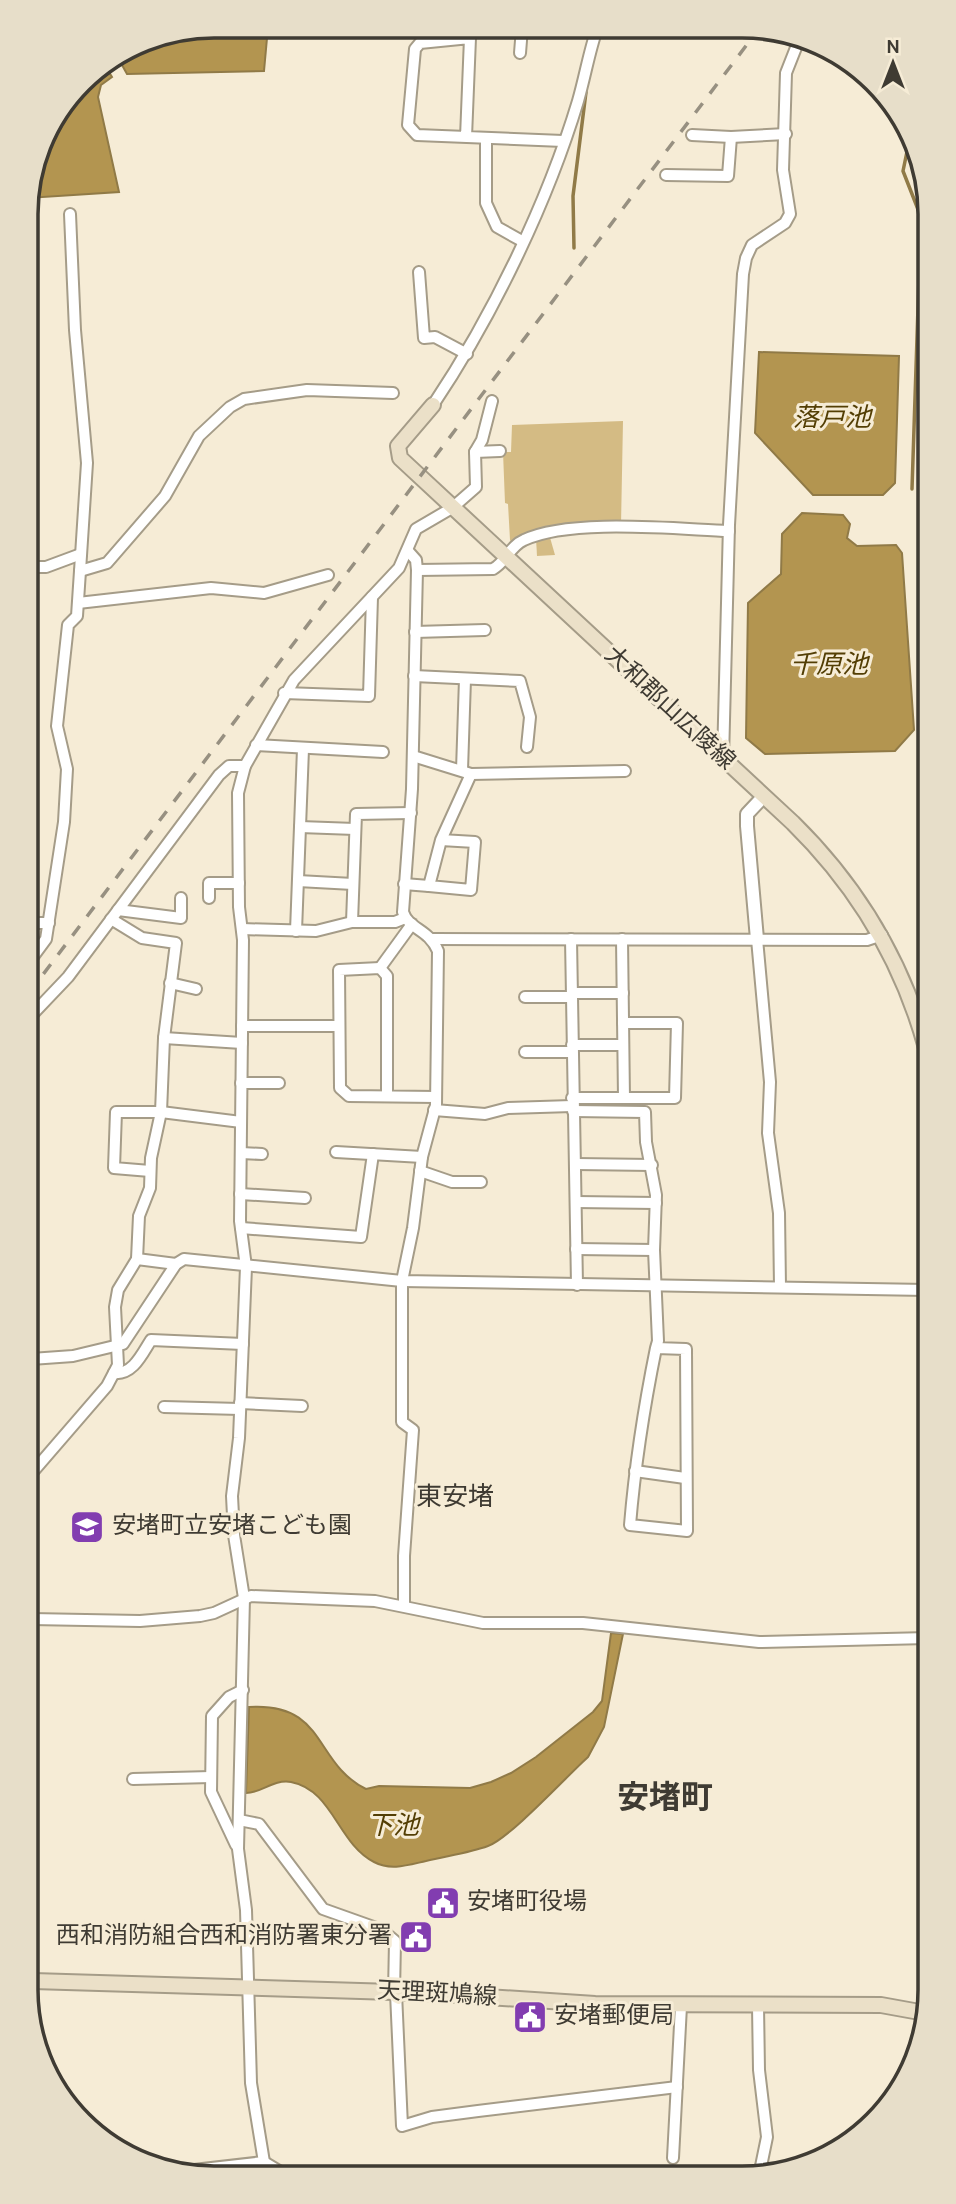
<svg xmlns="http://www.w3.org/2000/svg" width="956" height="2204" viewBox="0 0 956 2204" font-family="Overpass,'Noto Sans JP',sans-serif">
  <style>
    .green { fill: #d4bb84 }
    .water { fill: #b39550; stroke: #907a47; stroke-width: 2 }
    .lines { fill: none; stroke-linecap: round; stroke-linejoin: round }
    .stream { stroke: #907a47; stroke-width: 3.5 }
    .minor-casing { stroke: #a59c88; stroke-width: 14 }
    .tertiary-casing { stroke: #a59c88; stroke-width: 16 }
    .secondary-casing { stroke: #a59c88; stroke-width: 18 }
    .minor { stroke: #fff; stroke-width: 10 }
    .tertiary { stroke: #fff; stroke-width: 12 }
    .secondary { stroke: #ebe0c8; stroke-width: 14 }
    .rail { stroke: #979081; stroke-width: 3.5; stroke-dasharray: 12 12; stroke-linecap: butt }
    .labels { text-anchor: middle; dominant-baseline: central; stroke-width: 6; stroke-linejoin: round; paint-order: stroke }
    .street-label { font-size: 24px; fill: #3f3b33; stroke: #f6ecd6 }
    .poi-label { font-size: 24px; fill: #3f3b33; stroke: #f6ecd6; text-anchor: start }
    .water-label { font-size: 26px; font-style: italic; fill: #533e04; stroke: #f6ecd6 }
    .neighbourhood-label { font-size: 26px; fill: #3f3b33; stroke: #f6ecd6 }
    .district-label { font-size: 32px; font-weight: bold; fill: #3f3b33; stroke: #f6ecd6 }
    .rim { fill: none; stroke: #3f3b33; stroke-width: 3.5 }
  </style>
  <rect width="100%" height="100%" fill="#f6ecd6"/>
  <g class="green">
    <polygon points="623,421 621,525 585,527 513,545 510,540 508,504 505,503 503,452 511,452 512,425"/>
    <polygon points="549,534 555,555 537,556 536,538"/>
  </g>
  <g class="water">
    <polygon points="214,26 268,27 264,71 127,74 117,56 143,40"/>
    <polygon points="104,64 112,77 101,85 98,97 119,192 28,198 46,131 90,73"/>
    <polygon points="759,352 899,356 895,483 883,495 813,495 755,433"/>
    <polygon points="802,513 843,515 850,524 847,538 857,546 896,545 902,553 914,730 895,751 765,754 746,738 748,603 781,574 782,534"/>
    <path d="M611,1633L623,1634L604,1727L588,1757C568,1775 509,1839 488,1846C469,1853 446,1856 426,1861C408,1865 391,1871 374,1862C338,1844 333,1790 291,1782C273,1779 262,1793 246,1793L249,1707C327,1702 313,1763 366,1789L379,1786L470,1788L491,1782L511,1773L536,1757L593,1712L602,1701Z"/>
  </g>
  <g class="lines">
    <g class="stream">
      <polyline points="909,142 903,171 921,217 912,489"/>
      <polyline points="574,248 573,196 586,92"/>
    </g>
    <g class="minor-casing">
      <g id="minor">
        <polyline points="520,53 522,28"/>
        <polyline points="692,135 731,137 786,134"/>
        <polyline points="466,137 470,38 420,43 415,49 408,125 417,135 563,141"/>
        <polyline points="486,138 486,203 497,227 522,241"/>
        <polyline points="666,175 728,176 731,137"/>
        <polyline points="70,214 75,330 87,463 80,571 107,563 165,496 199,436 230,407 244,399 307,390 393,393"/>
        <polyline points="419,272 424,338 435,337 467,354"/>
        <path d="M433,405C492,317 547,204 578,101C585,77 589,52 597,29"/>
        <polyline points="475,452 500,451"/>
        <polyline points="28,567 46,567 81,554"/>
        <path d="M417,570L493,569C506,562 510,546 524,540C570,518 675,529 729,531"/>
        <polyline points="78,603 211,588 264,593 328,575"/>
        <polyline points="415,632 485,630"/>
        <polyline points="414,676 520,681 530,717 527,747"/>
        <polyline points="284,693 369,696 372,597"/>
        <polyline points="256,745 383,752"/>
        <polyline points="413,756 471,774 625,771"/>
        <polyline points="723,759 729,525 743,274 746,258 752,245 785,223 790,214 783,170 786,73 799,40"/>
        <polyline points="462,770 465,679"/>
        <polyline points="300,827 355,829"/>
        <polyline points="441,840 475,842 471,890 429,886 441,840 471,774"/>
        <polyline points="298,881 353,884"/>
        <polyline points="404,884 429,886"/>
        <polyline points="209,898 209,883 239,883"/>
        <polyline points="118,910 181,918 181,898"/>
        <polyline points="352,922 356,814 411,813"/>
        <polyline points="29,923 49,923"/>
        <polyline points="242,929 316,931 352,922 395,922 405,918"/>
        <polyline points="296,931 303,749"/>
        <polyline points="433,939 867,940 882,935"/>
        <polyline points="571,939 577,1285"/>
        <polyline points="622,939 624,1098"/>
        <polyline points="757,939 770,1082 768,1133 779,1213 780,1287"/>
        <polyline points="29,962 46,939 64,822 67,769 57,726 68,625 77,616 80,571"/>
        <polyline points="380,968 412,924"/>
        <polyline points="170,983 196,989"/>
        <polyline points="572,993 623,993"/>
        <polyline points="525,997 572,997"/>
        <polyline points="29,1018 68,977 219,775 229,766 245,766"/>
        <polyline points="242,1026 339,1026"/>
        <polyline points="164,1038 242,1043"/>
        <polyline points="572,1045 623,1045"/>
        <polyline points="525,1052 572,1052"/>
        <polyline points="241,1083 279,1083"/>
        <polyline points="387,1096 387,976 380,968 339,970 340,1088 349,1096 436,1097"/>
        <polyline points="572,1098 675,1098 677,1023 623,1023"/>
        <polyline points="434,1110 485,1114 508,1108 572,1106"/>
        <path d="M573,1111L645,1112L646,1142L656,1195L654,1250L658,1341L656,1348C644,1407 635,1465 630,1525L687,1531L686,1349L656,1348"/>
        <polyline points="336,1152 422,1157"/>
        <polyline points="241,1153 262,1154"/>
        <polyline points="576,1164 652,1165"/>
        <polyline points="150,1171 114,1168 116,1112 161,1112 241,1122"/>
        <polyline points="420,1171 452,1182 481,1182"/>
        <polyline points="240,1194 305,1198"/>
        <polyline points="576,1202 656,1203"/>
        <polyline points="241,1228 361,1237 373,1154"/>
        <polyline points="576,1249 654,1250"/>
        <polyline points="137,1259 176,1264"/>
        <polyline points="31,1359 73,1356 123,1344 176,1264 184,1259 402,1281 927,1290"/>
        <path d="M114,1373C133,1375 142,1354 151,1340L243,1344"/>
        <polyline points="240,1403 302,1406"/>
        <polyline points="164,1407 240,1409"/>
        <polyline points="635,1471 685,1478"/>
        <polyline points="31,1474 107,1386 118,1365 115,1307 118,1290 137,1259 139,1216 150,1188 151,1158 161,1112 164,1038 176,943 142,938 111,919"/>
        <path d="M404,1605V1556L413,1430L402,1422V1281L413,1228L422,1157L436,1105L438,951C428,928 409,930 403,912L412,789L417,570L416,560L408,551"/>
        <polyline points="31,1619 140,1621 200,1616 214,1613 251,1596 375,1601 483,1623 583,1623 759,1642 928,1638"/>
        <polyline points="133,1779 211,1777"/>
        <polyline points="239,1820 259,1824 323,1909 382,1930 395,1941 394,1993"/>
        <polyline points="236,1845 211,1792 212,1716 229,1697 243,1690"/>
        <polyline points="396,1993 402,2126 432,2117 478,2111 677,2087"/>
        <polyline points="758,2006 759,2070 767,2137 760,2171"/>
        <polyline points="673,2158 681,2006"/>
        <polyline points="264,2162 251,2083 246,1910 238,1849 244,1598 234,1535 232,1496 239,1438 246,1267 240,1221 243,940 239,907 238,793 245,766 294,680 399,568 416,529 452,508 476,487 475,452 482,440 492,401"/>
        <polyline points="163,2167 185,2171 264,2162 284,2174"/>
      </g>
    </g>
    <g class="tertiary-casing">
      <polyline id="tertiary" points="757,939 747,826 747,814 763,797"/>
    </g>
    <g class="secondary-casing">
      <g id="secondary">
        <path d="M433,405L398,446L400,458L793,823C858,887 902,960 926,1048"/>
        <polyline points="33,1981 426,1993 595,2004 881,2005 925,2013"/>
      </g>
    </g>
    <use href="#minor" class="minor"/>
    <use href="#tertiary" class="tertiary"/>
    <use href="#secondary" class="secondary"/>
    <polyline class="rail" points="29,993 758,30"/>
  </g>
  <defs>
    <g id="school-square" transform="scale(1.75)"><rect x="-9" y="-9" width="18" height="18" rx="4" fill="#823db0" stroke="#f6ecd6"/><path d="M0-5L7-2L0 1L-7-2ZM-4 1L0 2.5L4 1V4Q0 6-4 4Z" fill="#fff"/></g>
    <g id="civic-square" transform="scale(1.75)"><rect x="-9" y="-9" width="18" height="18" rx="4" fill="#823db0" stroke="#f6ecd6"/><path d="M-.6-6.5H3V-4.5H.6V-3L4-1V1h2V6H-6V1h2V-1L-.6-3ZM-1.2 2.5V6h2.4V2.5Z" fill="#fff"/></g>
  </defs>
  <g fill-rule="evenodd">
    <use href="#school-square" x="87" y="1527"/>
    <use href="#civic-square" x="443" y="1903"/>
    <use href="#civic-square" x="416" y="1937"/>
    <use href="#civic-square" x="530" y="2017"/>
  </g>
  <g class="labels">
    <g class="street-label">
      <text transform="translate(669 709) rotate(43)">大和郡山広陵線</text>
      <text transform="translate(437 1995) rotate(3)">天理斑鳩線</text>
    </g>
    <g class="poi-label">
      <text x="112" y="1527">安堵町立安堵こども園</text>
      <text x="467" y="1903">安堵町役場</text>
      <text x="392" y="1937" text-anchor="end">西和消防組合西和消防署東分署</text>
      <text x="554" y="2017">安堵郵便局</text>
    </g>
    <g class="water-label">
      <text x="832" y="419">落戸池</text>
      <text x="829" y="666">千原池</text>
      <text x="393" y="1827">下池</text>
    </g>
    <g class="neighbourhood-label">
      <text x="455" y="1498">東安堵</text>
    </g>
    <g class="district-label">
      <text x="665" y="1800">安堵町</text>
    </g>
  </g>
  <path d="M0 0H956V2204H0ZM214 38H742A176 176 0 0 1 918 214V1990A176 176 0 0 1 742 2166H214A176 176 0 0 1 38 1990V214A176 176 0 0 1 214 38Z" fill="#e7dec9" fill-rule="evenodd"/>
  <path class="rim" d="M214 38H742A176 176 0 0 1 918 214V1990A176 176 0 0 1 742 2166H214A176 176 0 0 1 38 1990V214A176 176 0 0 1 214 38Z"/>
  <g transform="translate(893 63)" stroke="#f6ecd6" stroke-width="5" paint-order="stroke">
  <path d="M0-5L12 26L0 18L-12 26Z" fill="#3f3b33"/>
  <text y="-10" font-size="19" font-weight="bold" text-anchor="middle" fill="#3f3b33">N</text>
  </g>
</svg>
